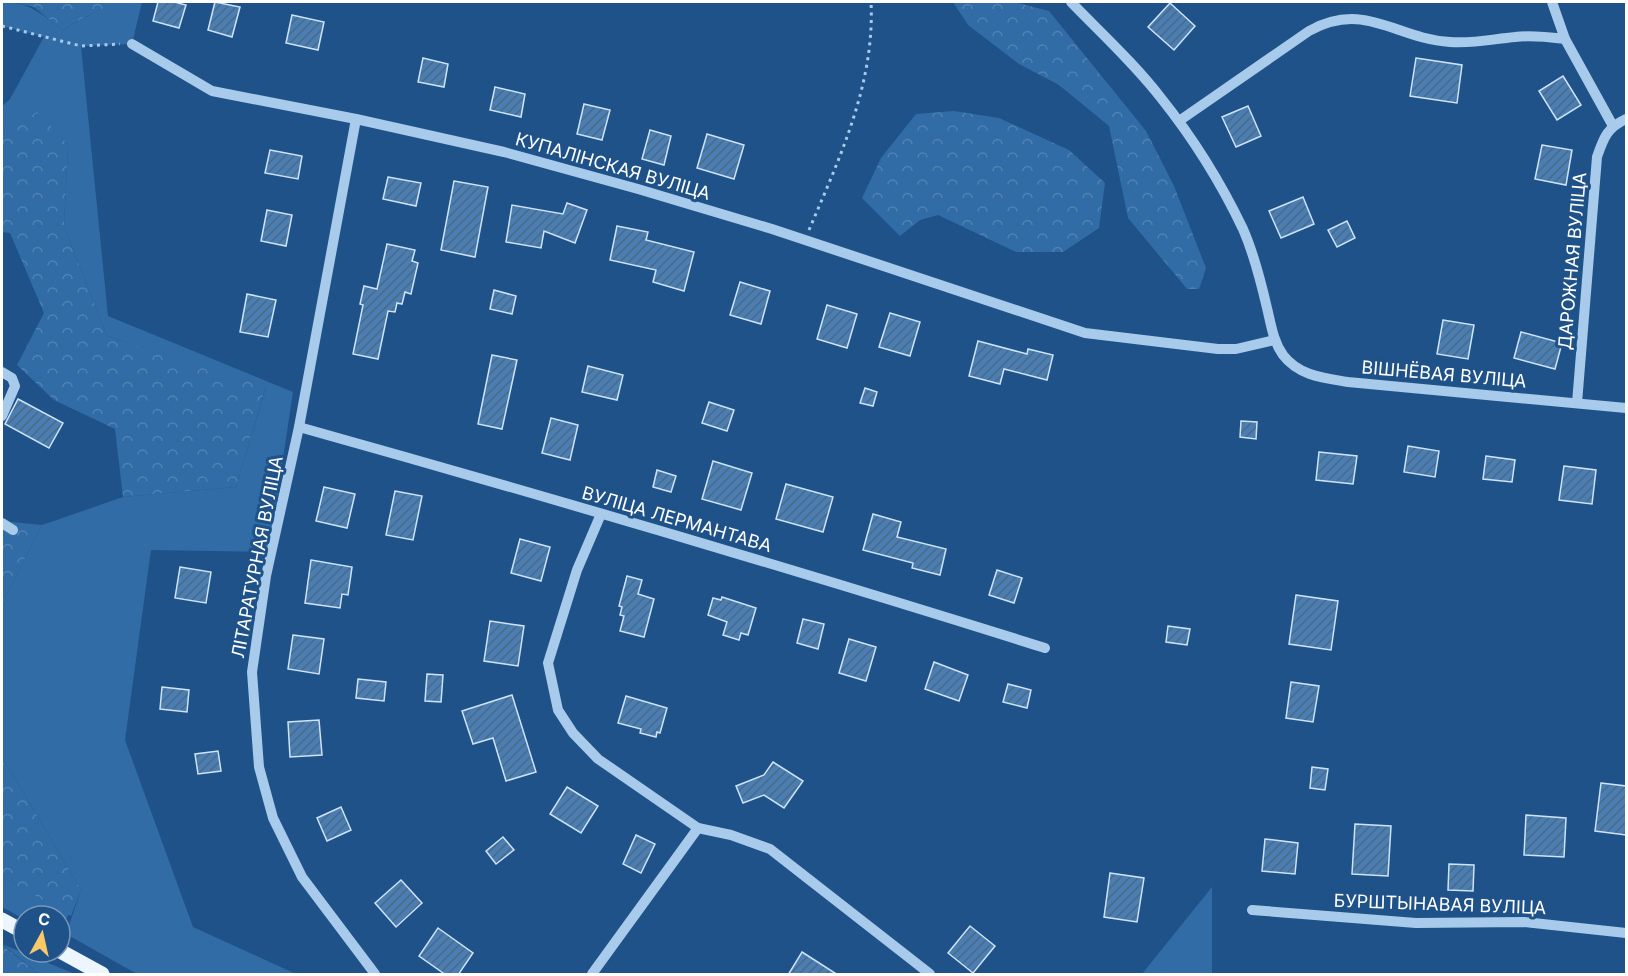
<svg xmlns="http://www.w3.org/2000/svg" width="1628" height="976" viewBox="0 0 1628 976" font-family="Inter,sans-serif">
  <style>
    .green { fill: #316ca6 }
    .forest { fill: url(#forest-crowns) }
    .building { fill: url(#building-hatch); stroke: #cde3f8; stroke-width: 1.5 }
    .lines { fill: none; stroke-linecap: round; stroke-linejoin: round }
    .path { stroke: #a8caeb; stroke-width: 3; stroke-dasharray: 3 4.5; stroke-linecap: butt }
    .minor { stroke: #a8caeb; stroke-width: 10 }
    .major { stroke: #edf5fe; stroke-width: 15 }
    .labels { text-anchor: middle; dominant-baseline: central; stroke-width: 6; stroke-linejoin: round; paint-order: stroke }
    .street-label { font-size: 18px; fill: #fff; stroke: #1e5289 }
  </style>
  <defs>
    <pattern id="forest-crowns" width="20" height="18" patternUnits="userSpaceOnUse" patternTransform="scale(1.5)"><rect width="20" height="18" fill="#316ca6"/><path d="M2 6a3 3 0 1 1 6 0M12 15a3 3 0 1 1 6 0" fill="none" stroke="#5082b3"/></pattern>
    <pattern id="building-hatch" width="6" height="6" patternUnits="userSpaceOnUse" patternTransform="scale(1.5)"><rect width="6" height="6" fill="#4a7eb2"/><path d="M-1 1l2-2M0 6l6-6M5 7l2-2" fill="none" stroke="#4b6884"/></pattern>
  </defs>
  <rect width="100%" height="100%" fill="#1e5289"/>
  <g class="green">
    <path d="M2,2C30,2 42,14 63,31C76,19 91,16 105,7L100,2H142L132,44L81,46L108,316L293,392L269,552L151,550L125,740L193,927L296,974H137L66,934L81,890L7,765L2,762V604L42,525L123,497L236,487L266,387L107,336L64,227L68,144L37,113L2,132V106L10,99L44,37L2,26Z"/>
    <polygon points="2,877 69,914 60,930 60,916 24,916 24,919 2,907"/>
    <polygon points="1212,887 1212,974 1142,974"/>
    <polygon points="2,944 75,974 39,974"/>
  </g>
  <g class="forest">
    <path d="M12,2H100L106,7C90,16 76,19 63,31L34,7Z"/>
    <polygon points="953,2 1014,2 1049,11 1146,131 1174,186 1206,268 1199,289 1187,289 1128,218 1109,126 1059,85 1019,64 968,25"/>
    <polygon points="954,111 999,118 1069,150 1105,183 1099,228 1063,252 1016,252 938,215 920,220 900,236 862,198 881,158 916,114"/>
    <polygon points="37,112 68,144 64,227 107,336 266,386 236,487 123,497 115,429 54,400 17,365 44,313 10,233 2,232 2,132"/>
    <polygon points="2,521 42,525 2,604"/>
    <polygon points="2,762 7,765 81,890 71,916 2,877"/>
    <polygon points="2,945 39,974 2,974"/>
  </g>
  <g class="building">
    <polygon points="158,2 174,2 186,5 179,28 153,21"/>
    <polygon points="215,2 240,7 232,37 208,30"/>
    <polygon points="1170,3 1195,26 1174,50 1148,27"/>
    <polygon points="292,15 324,22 318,50 286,43"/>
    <polygon points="423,58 448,64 444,87 418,82"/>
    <polygon points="1416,58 1462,65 1457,103 1410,96"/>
    <polygon points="1563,76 1581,105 1557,120 1539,91"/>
    <polygon points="495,87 525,94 521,117 490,110"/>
    <polygon points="584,104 610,110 602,140 577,134"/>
    <polygon points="1248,106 1261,136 1236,147 1222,117"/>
    <polygon points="650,130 671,136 664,165 642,159"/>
    <polygon points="707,134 744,145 734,179 697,168"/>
    <polygon points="1542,145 1572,150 1566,185 1535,179"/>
    <polygon points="270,150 302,156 298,179 265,173"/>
    <polygon points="388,177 421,183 416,206 383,199"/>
    <polygon points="454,181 488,187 475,257 441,250"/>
    <polygon points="1303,197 1314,224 1281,238 1269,211"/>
    <polygon points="567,203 587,210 575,243 544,231 541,248 506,242 512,205 563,214"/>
    <polygon points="267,210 292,215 286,246 261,241"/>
    <polygon points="1347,221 1355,238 1337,247 1328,230"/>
    <polygon points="617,226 648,232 646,240 694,252 684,291 653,282 656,270 610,260"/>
    <polygon points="387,244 415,250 412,261 418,263 411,294 405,292 402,304 397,303 395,312 388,311 378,359 353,354 363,305 360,304 364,286 377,289"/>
    <polygon points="740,282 770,291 761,324 730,315"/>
    <polygon points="494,290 516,296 512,314 490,309"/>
    <polygon points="247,294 276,300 268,337 240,332"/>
    <polygon points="827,305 857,314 847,348 817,339"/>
    <polygon points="890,313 920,322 910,356 879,347"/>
    <polygon points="1443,320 1474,325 1468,359 1437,354"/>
    <polygon points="1521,332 1562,343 1555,369 1514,358"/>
    <polygon points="978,341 1027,354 1028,349 1053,355 1047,380 1004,369 1000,384 969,376"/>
    <polygon points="492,355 517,360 502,429 478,424"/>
    <polygon points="588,366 623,375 617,400 582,392"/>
    <polygon points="865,388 877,392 873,406 860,403"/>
    <polygon points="18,399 63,423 49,448 5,424"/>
    <polygon points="709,402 734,410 727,431 702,423"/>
    <polygon points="551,418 578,425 570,460 542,453"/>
    <polygon points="1241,421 1257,422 1256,439 1240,437"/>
    <polygon points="1408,446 1439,451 1435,477 1404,472"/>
    <polygon points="1319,452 1357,456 1353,484 1316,480"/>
    <polygon points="1486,456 1515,460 1512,482 1483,479"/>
    <polygon points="713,461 752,473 741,510 702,499"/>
    <polygon points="1564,466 1596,470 1592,504 1559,500"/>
    <polygon points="657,470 676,476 671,492 653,487"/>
    <polygon points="786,484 833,497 823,532 776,519"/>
    <polygon points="324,487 355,494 347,528 316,521"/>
    <polygon points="395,491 422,496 413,540 386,535"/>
    <polygon points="873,514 901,522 897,537 946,549 940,575 912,568 913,563 863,550"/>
    <polygon points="520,539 550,547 541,581 511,573"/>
    <polygon points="311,560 352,567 348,595 342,594 340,608 305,603"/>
    <polygon points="180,567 211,572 206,603 175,598"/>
    <polygon points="997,570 1022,578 1014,603 989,595"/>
    <polygon points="627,576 642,580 638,594 654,599 644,637 620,631 624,616 620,615 622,607 619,606"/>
    <polygon points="1296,595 1338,601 1331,650 1289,644"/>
    <polygon points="722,597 756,608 748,635 741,633 739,640 723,635 727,622 708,615 713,598 721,600"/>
    <polygon points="803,619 824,624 818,649 797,643"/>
    <polygon points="490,621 524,626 518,666 484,661"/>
    <polygon points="1168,626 1190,629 1187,645 1166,642"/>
    <polygon points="293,635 324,639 319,674 288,669"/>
    <polygon points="849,639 876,647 866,681 839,673"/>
    <polygon points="934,662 968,675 959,701 925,689"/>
    <polygon points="427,674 443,675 441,702 425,701"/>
    <polygon points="358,679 386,682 384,701 356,698"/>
    <polygon points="1291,682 1319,686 1313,722 1286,718"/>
    <polygon points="1008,684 1031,690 1027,708 1003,702"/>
    <polygon points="162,687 189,690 187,712 160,709"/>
    <polygon points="512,695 536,772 506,781 493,738 473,744 462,711"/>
    <polygon points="626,696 667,708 660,733 657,732 656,737 640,733 641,729 618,723"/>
    <polygon points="319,720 322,755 290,757 288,722"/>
    <polygon points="218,751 221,771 198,774 195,754"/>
    <polygon points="773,762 803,781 784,808 764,795 743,803 736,786 764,775"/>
    <polygon points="1312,767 1328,769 1325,790 1310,788"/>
    <polygon points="1601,783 1626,786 1626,835 1595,831"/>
    <polygon points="567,787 598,806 581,833 550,814"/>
    <polygon points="341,807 351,830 327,841 317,818"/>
    <polygon points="1526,815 1566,818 1564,857 1524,855"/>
    <polygon points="1355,824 1391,826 1388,876 1352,874"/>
    <polygon points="636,835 655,844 641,873 623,864"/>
    <polygon points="503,837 514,850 496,864 486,851"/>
    <polygon points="1265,839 1298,843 1295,874 1262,871"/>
    <polygon points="1449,864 1474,865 1473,891 1448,890"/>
    <polygon points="1110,873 1144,878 1137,922 1104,917"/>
    <polygon points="401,880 422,903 396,927 375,903"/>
    <polygon points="970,926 995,946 973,973 948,953"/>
    <polygon points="438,928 473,953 458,975 446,975 419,956"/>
    <polygon points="802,952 838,975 788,975"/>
  </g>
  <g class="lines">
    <g class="path">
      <polyline points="2,26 81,46 120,44"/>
      <path d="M809,230C840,157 875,83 871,2"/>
    </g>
    <g class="minor">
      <path d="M1071,2C1101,33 1134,63 1161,98C1193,138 1221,183 1243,229C1254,254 1261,282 1267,308C1271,324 1273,341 1283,355C1299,376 1324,378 1348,382L1626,408"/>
      <polyline points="1552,2 1565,39 1613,126"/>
      <polyline points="132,44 212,91 356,119 504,152 638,189 772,229 1085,333 1218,349 1236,349 1275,340"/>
      <polyline points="356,119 299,427 266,576 252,672 259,767 273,818 302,877 375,974"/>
      <path d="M1179,121L1309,31C1365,0 1396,39 1450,42C1472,44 1493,39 1515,37C1532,35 1548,37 1565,39"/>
      <polyline points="2,372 12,378 15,386 2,416"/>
      <path d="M1577,403L1597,157C1604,137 1607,128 1626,119"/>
      <path d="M299,427C549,497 797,570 1045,648"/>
      <polyline points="601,514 577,570 548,663 558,710 573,733 598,759 698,828 731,835 770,849 930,974"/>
      <polyline points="2,523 13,530"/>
      <polyline points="1252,910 1416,923 1524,922 1626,933"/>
      <polyline points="592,974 698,828"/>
    </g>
    <g class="major">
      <polyline points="2,920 24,932"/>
      <polyline points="60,951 102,974"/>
    </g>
  </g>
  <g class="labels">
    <g class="street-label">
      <text transform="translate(613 166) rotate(16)">КУПАЛІНСКАЯ ВУЛІЦА</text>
      <text transform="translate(1572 261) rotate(-85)">ДАРОЖНАЯ ВУЛІЦА</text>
      <text transform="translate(1444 374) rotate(5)">ВІШНЁВАЯ ВУЛІЦА</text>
      <text transform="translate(677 519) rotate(16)">ВУЛІЦА ЛЕРМАНТАВА</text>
      <text transform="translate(257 557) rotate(-79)">ЛІТАРАТУРНАЯ ВУЛІЦА</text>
      <text transform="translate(1440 904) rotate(2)">БУРШТЫНАВАЯ ВУЛІЦА</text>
    </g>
  </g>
  <rect width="1628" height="976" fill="none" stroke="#ffffff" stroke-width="6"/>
  <g transform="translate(42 934) rotate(8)"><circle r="28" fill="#1e5289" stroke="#7897b8" stroke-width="1.5"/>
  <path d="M0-4.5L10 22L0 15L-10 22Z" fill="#fac967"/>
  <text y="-9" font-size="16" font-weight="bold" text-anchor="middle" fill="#ffffff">С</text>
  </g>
</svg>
